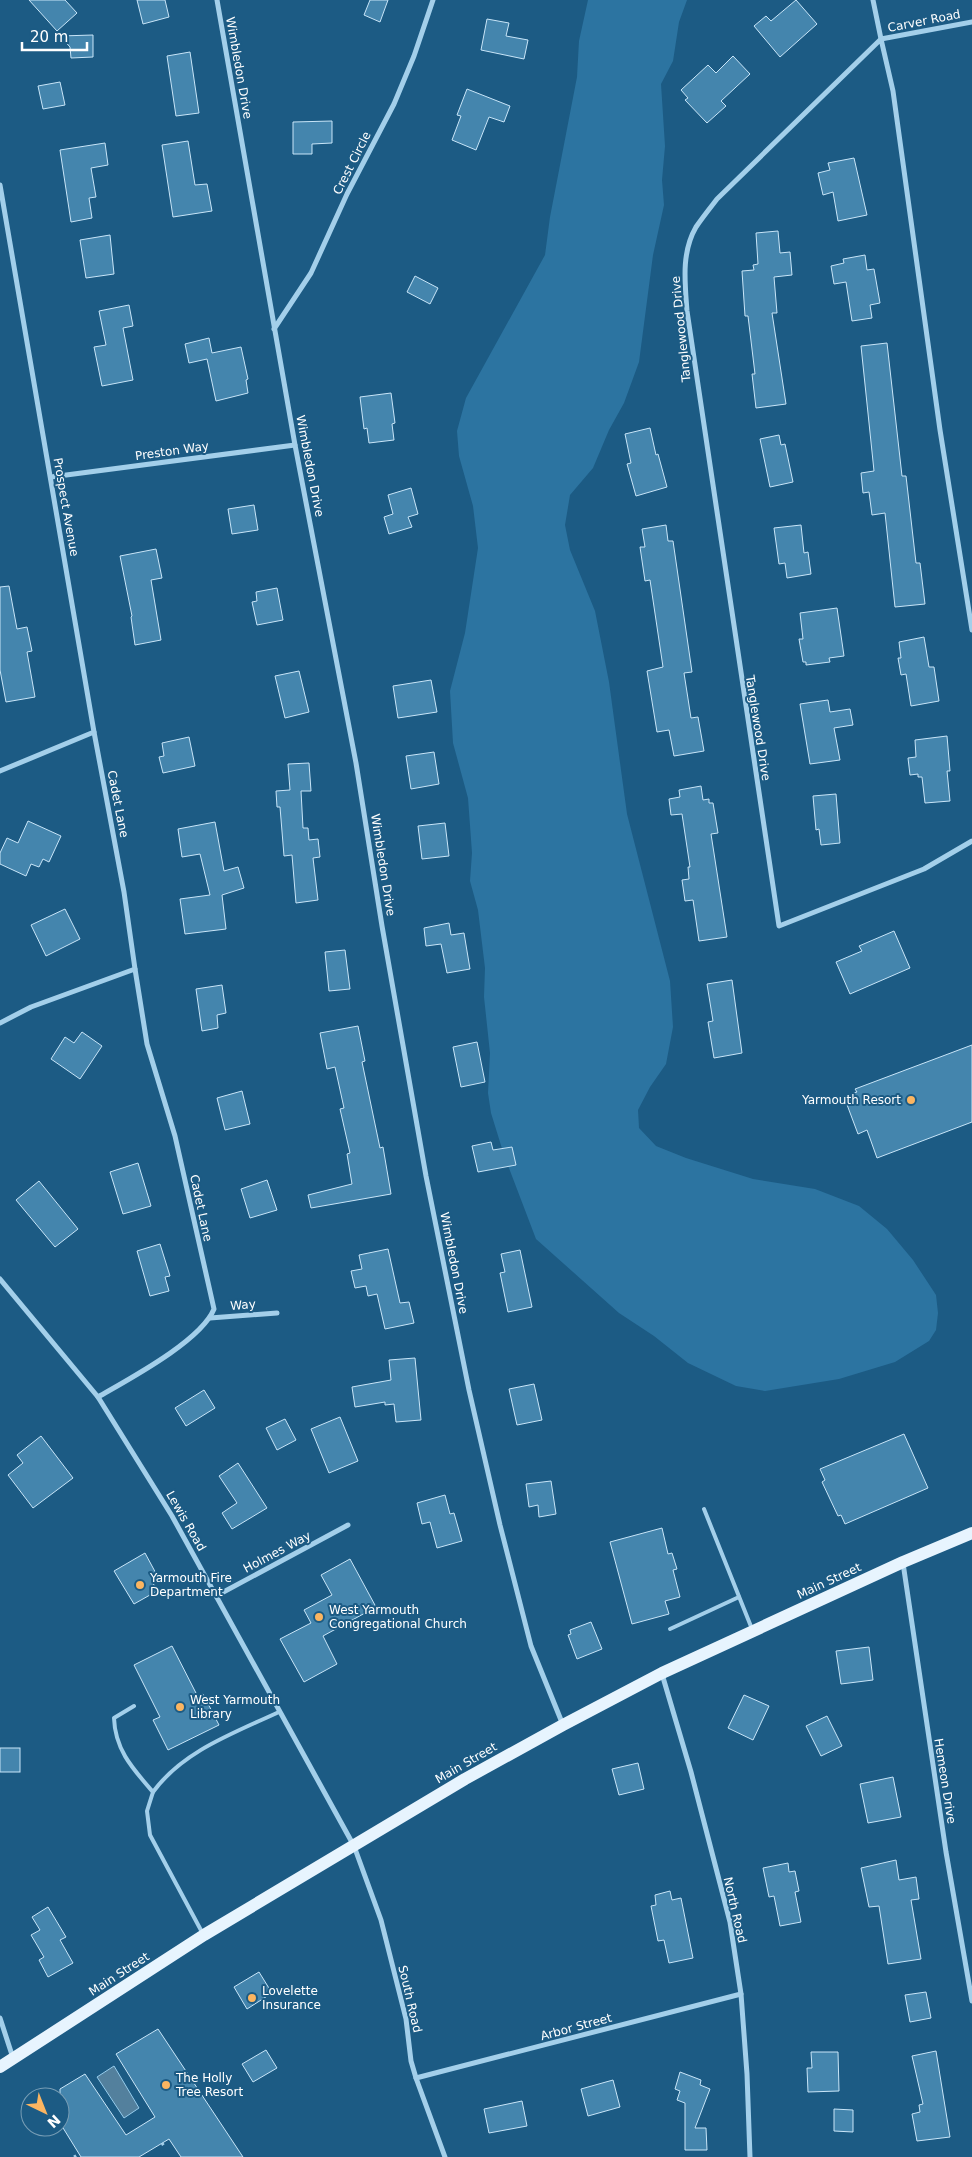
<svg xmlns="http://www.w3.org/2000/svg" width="972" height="2157" viewBox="0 0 972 2157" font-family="'DejaVu Sans',sans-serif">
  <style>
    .green { fill: #2c74a1 }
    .water { fill: #53809d; stroke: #96ccec }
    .building { fill: #4485ad; stroke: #c8e5f8 }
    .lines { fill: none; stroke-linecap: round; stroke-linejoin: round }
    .path { stroke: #a3cfea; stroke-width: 3; stroke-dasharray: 2.5 4; stroke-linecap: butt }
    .lane { stroke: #a3cfea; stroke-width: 4 }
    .street { stroke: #a3cfea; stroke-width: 5 }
    .primary { stroke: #e7f4fe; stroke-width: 12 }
    .poi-dot { fill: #fbb561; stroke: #1c5b84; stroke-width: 2 }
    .labels { text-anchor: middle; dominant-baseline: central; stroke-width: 4; stroke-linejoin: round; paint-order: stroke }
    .street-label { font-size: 12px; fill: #fff; stroke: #1c5b84 }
    .poi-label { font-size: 12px; fill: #fff; stroke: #1c5b84; text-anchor: start }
  </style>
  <rect width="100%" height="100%" fill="#1c5b84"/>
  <polygon class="green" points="588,0 687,0 679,22 673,61 661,84 665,146 662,180 664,205 653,255 639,362 624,403 609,430 593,468 570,495 565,525 570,550 595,611 609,682 627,814 670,981 673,1027 666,1064 650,1087 638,1110 639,1128 656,1146 686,1158 753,1179 815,1189 859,1206 887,1229 913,1260 936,1295 938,1313 936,1330 929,1341 895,1362 839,1379 765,1391 736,1386 688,1363 654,1336 619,1313 536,1239 504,1155 491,1113 488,1093 490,1053 484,997 485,968 478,910 470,881 472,853 468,798 453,743 450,691 465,633 478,548 473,506 459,456 457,431 466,398 545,255 550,217 577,77 579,41"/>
  <polygon class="water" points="114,2066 139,2108 124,2118 97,2077"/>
  <g class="building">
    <polygon points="29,0 65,0 77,13 57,31"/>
    <polygon points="137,0 165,0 169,17 143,24"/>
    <polygon points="370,0 388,0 380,22 364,15"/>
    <polygon points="796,0 817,24 780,57 754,26 766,16 771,21"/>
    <polygon points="487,19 509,23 506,36 528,40 524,59 481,50"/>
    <polygon points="93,35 93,57 71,58 70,47 60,36"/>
    <polygon points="190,52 199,113 176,116 167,56"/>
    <polygon points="733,56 750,74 721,101 726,106 707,123 685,100 688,98 681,90 708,65 716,73"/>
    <polygon points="60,82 65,105 43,109 38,86"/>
    <polygon points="467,89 510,106 504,122 489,117 476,150 452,140 461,116 457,115"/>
    <polygon points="332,121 332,143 312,144 312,154 293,154 293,122"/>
    <polygon points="188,141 195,185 207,184 212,211 173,217 162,145"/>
    <polygon points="105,143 108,165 91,168 96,197 89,198 92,218 71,222 60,150"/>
    <polygon points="854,158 867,215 838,221 833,192 823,195 818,173 830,170 828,163"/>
    <polygon points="778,231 780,253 790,252 792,275 774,277 777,313 772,313 786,404 756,408 752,374 755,374 748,316 745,316 742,271 754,270 753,265 758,264 756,233"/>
    <polygon points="110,235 114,274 86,278 80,240"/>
    <polygon points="865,255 867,270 874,269 880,303 870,305 872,318 852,321 846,282 834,284 831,266 844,263 843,259"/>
    <polygon points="415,276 438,288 430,304 407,292"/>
    <polygon points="129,305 133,326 123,328 133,380 102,386 94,347 106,345 99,311"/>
    <polygon points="209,338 212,353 241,347 248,379 246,380 248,393 216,401 207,359 189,363 185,344"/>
    <polygon points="887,343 902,476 906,476 916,563 920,563 925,604 895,607 885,513 872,515 869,492 863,493 861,473 874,471 861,346"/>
    <polygon points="391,393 395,423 392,424 394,440 369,443 367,428 364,429 360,397"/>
    <polygon points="650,428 656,455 658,454 667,487 636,496 627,464 631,463 625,434"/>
    <polygon points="779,435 781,445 785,444 793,482 770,487 760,439"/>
    <polygon points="411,488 418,514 408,517 412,527 389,534 384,517 393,514 388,495"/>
    <polygon points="254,505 258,530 232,534 228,509"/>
    <polygon points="666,525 668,541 673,541 692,672 684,673 691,718 698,717 704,751 674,756 669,730 657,732 647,671 663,667 650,580 645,581 640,547 645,547 642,529"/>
    <polygon points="801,525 804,553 808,552 811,574 787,578 785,563 779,564 774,528"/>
    <polygon points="156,549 162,578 151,580 161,640 135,645 131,617 132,616 120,556"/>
    <polygon points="9,586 17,629 27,627 32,651 27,652 35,697 6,702 0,670 0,587"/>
    <polygon points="277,588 283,620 257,625 252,602 257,601 256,592"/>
    <polygon points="837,608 844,656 829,658 830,662 806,665 806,662 803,662 799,639 803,639 800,613"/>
    <polygon points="924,637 929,667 934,667 939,701 911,706 906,674 901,675 898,658 901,658 899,642"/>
    <polygon points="299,671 309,712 285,718 275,676"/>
    <polygon points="431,680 437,712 398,718 393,686"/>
    <polygon points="828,700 830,712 850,709 853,725 834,728 840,760 810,764 800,704"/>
    <polygon points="947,736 950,771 947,771 950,801 925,803 922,777 918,777 918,774 910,775 908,758 916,757 915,740"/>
    <polygon points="189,737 195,766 163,773 159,757 164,756 162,743"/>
    <polygon points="434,752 439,784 411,789 406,756"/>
    <polygon points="309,763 311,791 301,791 303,828 308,828 309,840 318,839 320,857 313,858 318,900 296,903 292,855 284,856 280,807 277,807 276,791 290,790 288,764"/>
    <polygon points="701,786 703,800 709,799 709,803 713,803 718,833 711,834 727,937 699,941 693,900 685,901 682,880 689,879 688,867 690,867 682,814 671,815 669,799 680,797 679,790"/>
    <polygon points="836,794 840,843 821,845 819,829 816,830 813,796"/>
    <polygon points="28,821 61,836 49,862 43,859 39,867 31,864 26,876 0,864 0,853 7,838 18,843"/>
    <polygon points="215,822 224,871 238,867 244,888 222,895 226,929 185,934 180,899 210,895 200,854 182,857 178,829"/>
    <polygon points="445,823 449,856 422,859 418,826"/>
    <polygon points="65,909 80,939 46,956 31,925"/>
    <polygon points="449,923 451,935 464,933 470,969 447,973 441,944 426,946 424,928"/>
    <polygon points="894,931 910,968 850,994 836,962 862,951 859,946"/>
    <polygon points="345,950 350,989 329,991 325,952"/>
    <polygon points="732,980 742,1053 714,1058 708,1022 713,1021 707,984"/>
    <polygon points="222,985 226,1013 217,1015 218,1028 202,1031 196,989"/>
    <polygon points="358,1026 365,1061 362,1062 380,1148 383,1147 391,1194 311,1208 308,1195 352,1184 347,1154 350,1153 340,1109 344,1108 335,1067 327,1069 320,1033"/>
    <polygon points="82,1032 102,1046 80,1079 51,1059 65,1037 74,1043"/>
    <polygon points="477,1042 485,1082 461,1087 453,1047"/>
    <polygon points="972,1045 972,1122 877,1158 867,1130 858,1134 846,1102 855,1099 853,1093 857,1092 855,1089"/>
    <polygon points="242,1091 250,1124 225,1130 217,1098"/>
    <polygon points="491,1142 493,1150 512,1147 516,1165 478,1172 472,1146"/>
    <polygon points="138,1163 151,1206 123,1214 110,1172"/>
    <polygon points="267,1180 277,1210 250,1218 241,1189"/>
    <polygon points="39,1181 78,1229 55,1247 16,1200"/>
    <polygon points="160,1244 170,1276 165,1277 169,1291 150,1296 137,1251"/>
    <polygon points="388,1249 400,1303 409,1302 414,1323 385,1329 377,1294 368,1296 366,1286 355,1288 351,1271 362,1269 359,1255"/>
    <polygon points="520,1250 532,1307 508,1312 500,1273 505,1272 501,1254"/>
    <polygon points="415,1358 421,1420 396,1422 394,1404 385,1405 385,1402 355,1407 352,1387 391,1380 389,1360"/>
    <polygon points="534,1384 542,1420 517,1425 509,1389"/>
    <polygon points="204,1390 215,1408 186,1426 175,1408"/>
    <polygon points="340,1417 358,1461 329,1473 311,1429"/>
    <polygon points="285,1419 296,1440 277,1450 266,1428"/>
    <polygon points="904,1434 928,1488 845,1524 841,1515 838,1516 822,1482 825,1480 820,1469"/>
    <polygon points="41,1436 73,1478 33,1508 8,1475 23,1463 17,1455"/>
    <polygon points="238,1463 267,1508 232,1529 222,1513 237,1503 219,1476"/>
    <polygon points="551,1481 556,1514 539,1517 538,1505 529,1507 526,1484"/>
    <polygon points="445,1495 450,1514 454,1513 462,1541 437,1548 430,1522 422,1524 417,1503"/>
    <polygon points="662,1528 668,1554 672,1553 677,1569 673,1570 680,1597 665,1601 669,1614 632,1624 610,1542"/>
    <polygon points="145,1553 159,1579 153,1583 157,1591 134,1604 114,1571"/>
    <polygon points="350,1559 376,1607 323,1636 337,1664 304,1682 280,1639 311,1623 304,1610 332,1595 321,1575"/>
    <polygon points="591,1622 602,1649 577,1659 568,1635 571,1634 570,1630"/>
    <polygon points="172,1646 198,1697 203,1694 219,1725 168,1750 153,1720 160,1717 134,1665"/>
    <polygon points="869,1647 873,1680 841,1684 836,1651"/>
    <polygon points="744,1695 769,1706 753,1740 728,1728"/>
    <polygon points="827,1716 842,1746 821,1756 806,1726"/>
    <rect x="0" y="1748" width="20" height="24"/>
    <polygon points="638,1763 644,1789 619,1795 612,1769"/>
    <polygon points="893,1777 901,1817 868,1823 860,1784"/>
    <polygon points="896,1860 899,1880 916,1877 919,1899 911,1900 921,1959 888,1964 879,1906 869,1907 861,1868"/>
    <polygon points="788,1863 789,1872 795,1871 799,1891 795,1892 801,1922 780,1926 774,1896 769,1897 763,1868"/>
    <polygon points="670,1891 672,1900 681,1898 693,1958 669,1963 664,1940 658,1941 651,1906 656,1905 655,1895"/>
    <polygon points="48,1907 66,1937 60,1940 73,1963 48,1977 39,1960 44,1957 31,1935 40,1930 32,1917"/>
    <polygon points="259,1972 272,1993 247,2009 234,1987"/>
    <polygon points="926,1992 931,2018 910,2022 905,1995"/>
    <polygon points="158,2029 243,2157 181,2157 169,2139 139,2157 81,2157 60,2123 60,2089 85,2074 126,2135 155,2117 116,2054"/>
    <polygon points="266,2050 277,2068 253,2082 242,2064"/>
    <polygon points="936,2051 950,2137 917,2141 912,2114 920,2112 919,2105 923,2104 912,2056"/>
    <polygon points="811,2052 838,2052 839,2091 808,2092 807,2068 812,2068"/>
    <polygon points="680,2072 701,2080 700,2085 710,2089 695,2128 706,2128 707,2150 685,2150 685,2103 677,2100 680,2091 675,2089"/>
    <polygon points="613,2080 620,2107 588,2116 581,2089"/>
    <polygon points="522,2101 527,2126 489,2133 484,2109"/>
    <polygon points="834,2109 853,2110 853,2132 834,2131"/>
  </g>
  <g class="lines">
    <g class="path">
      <polyline points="162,2143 164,2146"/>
      <polyline points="74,2157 79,2154"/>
    </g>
    <g class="lane">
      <polyline points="704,1509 752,1629"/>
      <polyline points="670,1629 739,1597"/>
      <path d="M134,1706L114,1718C115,1750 133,1769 153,1792C183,1751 234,1733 279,1712"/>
      <polyline points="153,1792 147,1811 150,1835 203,1934"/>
    </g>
    <g class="street">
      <polyline points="217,0 295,445 356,763 382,926 426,1176 469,1390 500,1525 531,1646 563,1725"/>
      <polyline points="873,0 881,39 972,22"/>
      <polyline points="0,185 94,732 0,771"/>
      <polyline points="274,329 311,273 347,194 394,104 414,56 433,0"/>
      <polyline points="51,477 295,445"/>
      <path d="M972,630L940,430L893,91L881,39L717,199C710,208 702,218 696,227C681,253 685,283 687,311L779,926L924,869L972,841"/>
      <polyline points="0,1023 31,1007 135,969 124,892 94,732"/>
      <polyline points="0,1279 98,1397 172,1516 354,1846 381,1920 406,2019 411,2061 416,2078 445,2157"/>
      <polyline points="210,1318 277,1313"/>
      <path d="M98,1397C129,1379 201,1341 214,1309L175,1136L147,1044L135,969"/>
      <polyline points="903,1563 946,1852 972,2001"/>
      <polyline points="216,1596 348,1525"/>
      <polyline points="662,1674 691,1772 730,1922 741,1994 747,2074 750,2157"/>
      <polyline points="0,2018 13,2058"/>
      <polyline points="416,2078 741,1994"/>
    </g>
    <polyline class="primary" points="0,2067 204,1935 465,1779 563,1725 662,1673 903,1562 972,1533"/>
  </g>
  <g class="poi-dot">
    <circle cx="911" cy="1100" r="5"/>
    <circle cx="140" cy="1585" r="5"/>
    <circle cx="319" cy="1617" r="5"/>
    <circle cx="180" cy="1707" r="5"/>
    <circle cx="252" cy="1998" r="5"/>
    <circle cx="166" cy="2085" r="5"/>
  </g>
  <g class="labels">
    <g class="street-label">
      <text transform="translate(924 21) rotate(-11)">Carver Road</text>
      <text transform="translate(239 68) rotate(80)">Wimbledon Drive</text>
      <text transform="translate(352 163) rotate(-63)">Crest Circle</text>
      <text transform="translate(681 329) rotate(-96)">Tanglewood Drive</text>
      <text transform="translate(172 451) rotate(-8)">Preston Way</text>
      <text transform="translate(310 466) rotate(79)">Wimbledon Drive</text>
      <text transform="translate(66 507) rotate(80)">Prospect Avenue</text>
      <text transform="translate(758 728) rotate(81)">Tanglewood Drive</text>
      <text transform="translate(118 804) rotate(79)">Cadet Lane</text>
      <text transform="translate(383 865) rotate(81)">Wimbledon Drive</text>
      <text transform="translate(201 1208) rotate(78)">Cadet Lane</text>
      <text transform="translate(454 1263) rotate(79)">Wimbledon Drive</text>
      <text transform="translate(243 1305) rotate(-4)">Way</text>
      <text transform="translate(186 1521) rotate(60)">Lewis Road</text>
      <text transform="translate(277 1552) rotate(-28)">Holmes Way</text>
      <text transform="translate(829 1581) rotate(-25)">Main Street</text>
      <text transform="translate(466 1763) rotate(-30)">Main Street</text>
      <text transform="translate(945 1781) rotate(81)">Hemeon Drive</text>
      <text transform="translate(735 1910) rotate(77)">North Road</text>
      <text transform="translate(119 1974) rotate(-33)">Main Street</text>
      <text transform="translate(410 1999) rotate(77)">South Road</text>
      <text transform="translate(576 2027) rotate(-15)">Arbor Street</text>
    </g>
    <g class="poi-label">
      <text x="901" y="1100" text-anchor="end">Yarmouth Resort</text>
      <text x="150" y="1578">Yarmouth Fire<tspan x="150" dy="14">Department</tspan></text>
      <text x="329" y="1610">West Yarmouth<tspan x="329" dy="14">Congregational Church</tspan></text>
      <text x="190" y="1700">West Yarmouth<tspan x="190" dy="14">Library</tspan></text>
      <text x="262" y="1991">Lovelette<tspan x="262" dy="14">Insurance</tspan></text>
      <text x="176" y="2078">The Holly<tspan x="176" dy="14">Tree Resort</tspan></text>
    </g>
  </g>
  <g transform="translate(45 2112) rotate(137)"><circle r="24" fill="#1c5b84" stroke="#779db5"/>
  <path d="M0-4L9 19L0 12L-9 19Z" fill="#fbb561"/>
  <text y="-8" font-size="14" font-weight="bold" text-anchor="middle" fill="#ffffff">N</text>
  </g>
  <path d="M22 42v8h65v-8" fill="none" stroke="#ffffff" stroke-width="2.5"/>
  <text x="30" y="42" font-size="15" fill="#ffffff" stroke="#1c5b84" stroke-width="4" paint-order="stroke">20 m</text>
</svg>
